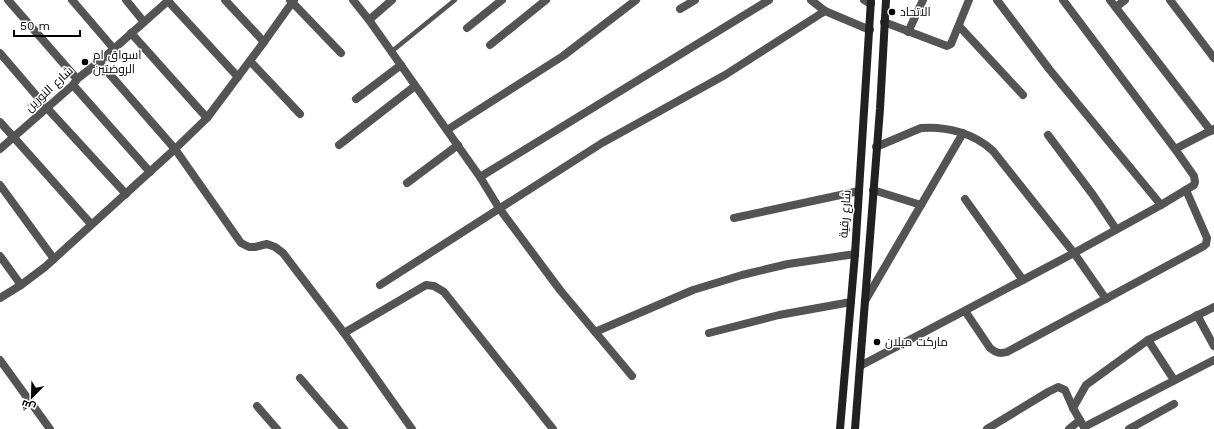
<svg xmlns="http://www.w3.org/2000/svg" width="1214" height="429" viewBox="0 0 1214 429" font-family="'Work Sans',Cairo,sans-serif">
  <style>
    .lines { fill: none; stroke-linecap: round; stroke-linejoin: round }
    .lane { stroke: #545454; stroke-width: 4.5 }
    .street { stroke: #545454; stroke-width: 8 }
    .secondary { stroke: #212121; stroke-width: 8 }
    .poi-dot { fill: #000; stroke: #fff; stroke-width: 1.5 }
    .labels { text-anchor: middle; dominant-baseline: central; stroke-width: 3; stroke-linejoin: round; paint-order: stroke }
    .poi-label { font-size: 12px; fill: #000; stroke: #fff; text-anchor: start }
    .street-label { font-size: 12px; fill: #000; stroke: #fff }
  </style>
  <rect width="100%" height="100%" fill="#fff"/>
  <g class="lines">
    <polyline class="lane" points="391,52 455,0"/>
    <g class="street">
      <polyline points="8,0 77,79"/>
      <polyline points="72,0 114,49"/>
      <polyline points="126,0 144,22"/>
      <polyline points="225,0 264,42"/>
      <polyline points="290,0 341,53"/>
      <polyline points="353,0 369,20 480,177 499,208 560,290 632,376"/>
      <polyline points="811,0 825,11 870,30"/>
      <polyline points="864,0 871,4"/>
      <polyline points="997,0 1049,69 1161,205"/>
      <polyline points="1110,0 1211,131"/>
      <polyline points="1170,0 1214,58"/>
      <polyline points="168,1 238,77"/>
      <polyline points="1116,7 1125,0"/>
      <polyline points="680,9 695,0"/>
      <polyline points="369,20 392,0"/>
      <polyline points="884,22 947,46 951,44 969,0"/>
      <polyline points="959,26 1023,95"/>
      <polyline points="467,28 502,0"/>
      <polyline points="908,32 923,0"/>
      <polyline points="131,33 207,118"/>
      <polyline points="490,45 546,0"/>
      <polyline points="0,53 47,108 126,194"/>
      <polyline points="250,61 300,114"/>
      <polyline points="99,62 175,149 241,243 249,247 255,247 267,244 275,247 283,253 344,333 412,429"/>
      <polyline points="73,85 150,172"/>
      <polyline points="356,99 401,65"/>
      <polyline points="0,122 91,224"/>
      <polyline points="447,130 563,56 636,0"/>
      <polyline points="1048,135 1093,195 1116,229"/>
      <polyline points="339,145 415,86"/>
      <path d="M876,147L921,128C946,126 974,133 993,151L1074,253L1106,299"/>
      <polyline points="0,149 73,85 77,79 99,62 169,0"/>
      <polyline points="1175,149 1214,129"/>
      <polyline points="480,177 769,0"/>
      <polyline points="407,183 458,145"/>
      <polyline points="0,185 54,259"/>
      <polyline points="873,190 921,205"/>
      <polyline points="965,199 1023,280"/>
      <polyline points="734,218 859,191"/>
      <polyline points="0,256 21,285"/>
      <polyline points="380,285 602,143 725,75 825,11"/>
      <polyline points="0,298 21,285 45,267 175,149 207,118 264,42 294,0"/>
      <polyline points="865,301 963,133"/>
      <path d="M965,311L990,348C996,353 1000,354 1007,352L1204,246L1206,244L1207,238L1186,190"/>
      <polyline points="1197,315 1214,346"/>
      <polyline points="595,332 693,290 742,275 788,264 855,254"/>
      <polyline points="344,333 426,285 434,286 444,292 553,429"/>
      <polyline points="709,333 779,315 851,302"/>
      <polyline points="1148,340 1174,380"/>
      <polyline points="0,360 50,429"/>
      <polyline points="860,366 1074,253 1161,205 1194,185 1195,182 1194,176 1175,149 1063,0"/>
      <polyline points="300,378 344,429"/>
      <polyline points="257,406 277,429"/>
      <polyline points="1073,408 1086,385 1148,340 1214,307"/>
      <polyline points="1084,427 1214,360"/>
      <polyline points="987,429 1048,392 1058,387 1065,390 1073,408 1085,429"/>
      <polyline points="1069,429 1080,420"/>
      <polyline points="1129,429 1174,404"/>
    </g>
    <g class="secondary">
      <polyline points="840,429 855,254 871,0"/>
      <polyline points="855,429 880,109 886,0"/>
    </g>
  </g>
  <g class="poi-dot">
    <circle cx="892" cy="12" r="4"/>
    <circle cx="85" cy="62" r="4"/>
    <circle cx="877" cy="342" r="4"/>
  </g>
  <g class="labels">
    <g class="poi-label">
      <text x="900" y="12">الاتحاد</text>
      <text x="93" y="55">اسواق ام<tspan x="93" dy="14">الروضتين</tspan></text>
      <text x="885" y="342">ماركت ميلان</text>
    </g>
    <g class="street-label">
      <text transform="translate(49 89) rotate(-43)">شارع النورين</text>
      <text transform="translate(845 214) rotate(-86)">شارع رقية</text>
    </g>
  </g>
  <g transform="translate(32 397) rotate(203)" stroke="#ffffff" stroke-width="3" paint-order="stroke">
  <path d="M0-3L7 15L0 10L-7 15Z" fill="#000000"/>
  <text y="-6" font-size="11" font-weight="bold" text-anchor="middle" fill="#000000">ش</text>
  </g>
  <path d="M14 30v6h66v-6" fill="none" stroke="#000000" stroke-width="2"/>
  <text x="20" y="30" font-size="12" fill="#000000" stroke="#ffffff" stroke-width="3" paint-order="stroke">50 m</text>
</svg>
